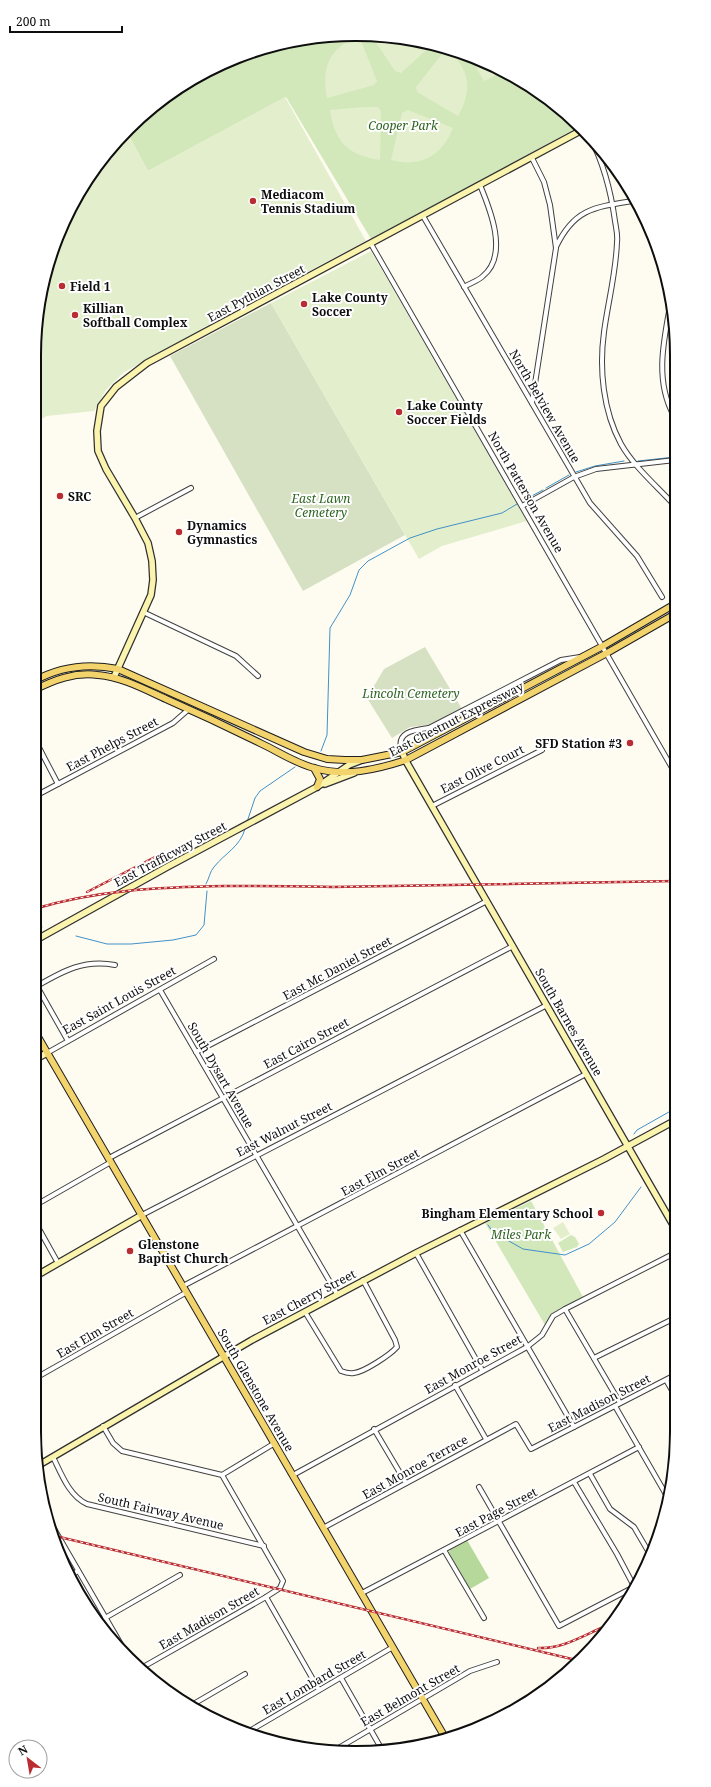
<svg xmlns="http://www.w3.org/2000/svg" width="711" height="1787" viewBox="0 0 711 1787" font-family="'Noto Serif',serif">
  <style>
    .green { fill: #d2e8bb }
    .forest { fill: #b6d89b }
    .cemetery { fill: #d6e0c2 }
    .pitch { fill: #e3efcc }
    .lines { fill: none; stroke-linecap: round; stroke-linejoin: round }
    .stream { stroke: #4191c8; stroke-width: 1 }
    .street-casing { stroke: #414141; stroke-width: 6 }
    .secondary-casing { stroke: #303030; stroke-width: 8 }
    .primary-casing { stroke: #1f1f1f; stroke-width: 8 }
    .street { stroke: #fff; stroke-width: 4 }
    .secondary { stroke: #fbf4ae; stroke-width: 5.5 }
    .primary { stroke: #f2d36c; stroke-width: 6 }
    .rail-casing { stroke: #b92c31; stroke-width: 2.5 }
    .rail { stroke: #fff; stroke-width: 1; stroke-dasharray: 3; stroke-linecap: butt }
    .poi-dot { fill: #b92c31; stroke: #fff; stroke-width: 1.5 }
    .labels { text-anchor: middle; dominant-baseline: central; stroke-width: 4; stroke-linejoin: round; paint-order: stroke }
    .park-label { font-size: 12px; font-style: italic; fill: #2e6421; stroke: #fff }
    .poi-label { font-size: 12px; font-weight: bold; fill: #0e0e0e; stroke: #fff; text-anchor: start }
    .street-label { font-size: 12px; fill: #0e0e0e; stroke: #fff }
    .rim { fill: none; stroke: #0e0e0e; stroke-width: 2 }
  </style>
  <rect width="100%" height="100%" fill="#fefcf0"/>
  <g class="green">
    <polygon points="377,35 439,45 534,88 579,127 371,239 286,97 148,171 127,132 144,114 166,98 252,51 314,37"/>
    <polygon points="531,1201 583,1297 556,1312 545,1325 485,1223"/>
    <polygon points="571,1235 575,1237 579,1244 577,1247 563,1252 558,1243"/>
  </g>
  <polygon class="forest" points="467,1540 489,1578 470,1589 449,1553 450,1549"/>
  <g class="cemetery">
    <polygon points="271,303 405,535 303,591 170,356"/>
    <polygon points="425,647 462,709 428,725 410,727 392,738 367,698 384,669"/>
  </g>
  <g class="pitch">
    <polygon points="371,35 377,35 433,44 401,73 395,71"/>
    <path d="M359,36L377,81L374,85L327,98C321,67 329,48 359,36Z"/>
    <path d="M446,49C470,68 473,90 458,116L417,92L416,87Z"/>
    <polygon points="472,60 500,73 484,81"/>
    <polygon points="285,97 366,241 226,315 123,373 106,390 94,411 47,416 34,423 34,355 45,272 67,213 101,160 127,132 148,171"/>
    <path d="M364,107H378L381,111L380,160C348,155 335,143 330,110Z"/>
    <path d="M408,110L453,128C442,156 420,168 391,160L402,113Z"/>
    <polygon points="371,251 527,521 442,546 419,559 271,303"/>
    <polygon points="563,1222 570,1234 561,1239 553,1228"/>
  </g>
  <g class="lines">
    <g class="stream">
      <polyline points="638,461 675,457"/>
      <polyline points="576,472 595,466 624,461"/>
      <polyline points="546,488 569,475"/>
      <polyline points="526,499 543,490"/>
      <polyline points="321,751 327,735 330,628 350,595 359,570 368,561 410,538 437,529 502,513 517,504"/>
      <polyline points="247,822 255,798 260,791 295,767"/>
      <path d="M206,884C209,879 210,871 214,867C225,853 240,847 245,829"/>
      <polyline points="34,926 42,927"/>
      <polyline points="76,936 107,944 131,944 173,940 196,935 204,925 207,891"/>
      <polyline points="634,1134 637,1130 676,1108"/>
      <polyline points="488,1225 493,1232 523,1249 565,1255 589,1244 615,1222 641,1187"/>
    </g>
    <g class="street-casing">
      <g id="street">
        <path d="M590,137C604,164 611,192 615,221C616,228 618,235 617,242C616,273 608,302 604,332C599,369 603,411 621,444C634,467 657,486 675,506"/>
        <polyline points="532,158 544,182 550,205 556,248 532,403"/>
        <polyline points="423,216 590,503 637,556 662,597"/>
        <polyline points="371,244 675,773"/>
        <path d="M556,247C574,209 594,207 633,201"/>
        <path d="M464,287C470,283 478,281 483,276C509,255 490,209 480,185"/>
        <path d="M671,301C664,339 654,380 674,416"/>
        <polyline points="522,506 574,477 596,469 675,460"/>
        <polyline points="135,518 191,488"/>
        <polyline points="143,612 236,656 258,676"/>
        <polyline points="34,738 58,784"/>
        <path d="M402,752C395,732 413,730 429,728L561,660L580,657"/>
        <polyline points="41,793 173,723 189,709"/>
        <polyline points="432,806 542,750"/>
        <polyline points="34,981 68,1041"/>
        <path d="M37,986C63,971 84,959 115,965"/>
        <polyline points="160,990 337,1294"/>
        <polyline points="196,1052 487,901"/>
        <polyline points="47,1053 214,959"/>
        <polyline points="109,1158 513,946"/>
        <polyline points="34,1206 111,1162"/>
        <polyline points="142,1215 547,1005"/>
        <polyline points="34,1220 58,1263"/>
        <polyline points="460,1230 574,1427"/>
        <polyline points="416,1253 482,1370"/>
        <polyline points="183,1286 586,1074"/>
        <polyline points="565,1309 620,1403"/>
        <path d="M305,1312L341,1371C346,1373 349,1374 354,1373C364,1372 390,1355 397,1347L395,1340L363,1280"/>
        <polyline points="594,1358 677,1317"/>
        <polyline points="34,1379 187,1292"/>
        <polyline points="666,1380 677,1399"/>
        <polyline points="455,1385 486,1439"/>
        <polyline points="615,1406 668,1498"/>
        <polyline points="103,1426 113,1443 122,1451 222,1475 283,1581 280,1588 266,1597 143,1667"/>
        <polyline points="374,1429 406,1483"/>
        <path d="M53,1457C61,1473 69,1496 87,1504L264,1546"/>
        <polyline points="590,1474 610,1509 634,1527 651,1556"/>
        <polyline points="222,1475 275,1443"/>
        <polyline points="293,1475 527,1347 542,1335 553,1316 565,1309 677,1252"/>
        <polyline points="574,1482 617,1554 635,1588"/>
        <polyline points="479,1487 559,1626 634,1587"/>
        <polyline points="49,1520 126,1653"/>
        <polyline points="323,1528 516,1424 531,1449 677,1374"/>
        <polyline points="444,1550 484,1618"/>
        <polyline points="70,1576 78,1571"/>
        <polyline points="362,1593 639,1447"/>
        <polyline points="266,1597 319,1690"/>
        <polyline points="105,1618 180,1575"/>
        <polyline points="341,1678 381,1748"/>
        <polyline points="190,1706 245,1674"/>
        <polyline points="246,1733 393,1647"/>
        <polyline points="335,1750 470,1671 497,1662"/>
      </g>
    </g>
    <g class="secondary-casing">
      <g id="secondary">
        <polyline points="114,677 151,595 153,580 152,561 148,543 135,518 106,469 98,451 97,431 101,406 116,387 147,363 582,130"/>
        <polyline points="402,752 407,763 676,1230"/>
        <polyline points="325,784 354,773"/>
        <polyline points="34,941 167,867 317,787 349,765 362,760"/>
        <polyline points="34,1060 47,1053"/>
        <polyline points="34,1277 142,1215"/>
        <polyline points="39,1465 252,1340 416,1253 604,1159 676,1120"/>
      </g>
    </g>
    <g class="primary-casing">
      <g id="primary">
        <path d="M34,681C61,666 88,663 118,669L304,752L327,759L345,760H362L402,752L603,646L675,604"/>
        <path d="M34,690C54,680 74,672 98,675C122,677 144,689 166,699C198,713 230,728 262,744C279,752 295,763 314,768C345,777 375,770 406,760L607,653L675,614"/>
        <polyline points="314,768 320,779 317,787"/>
        <polyline points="34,1030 446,1739"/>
      </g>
    </g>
    <use href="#street" class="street"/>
    <use href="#secondary" class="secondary"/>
    <use href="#primary" class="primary"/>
    <g class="rail-casing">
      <g id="rail">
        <path d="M34,799C40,820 41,842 34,864"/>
        <polyline points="87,892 157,856"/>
        <path d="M34,909C97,890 160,887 225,886C260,886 296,886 332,887L676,881"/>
        <polyline points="51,1535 576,1660"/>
        <path d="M538,1648C561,1649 581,1637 601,1628"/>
      </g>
    </g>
    <use href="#rail" class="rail"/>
  </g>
  <g class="poi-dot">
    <circle cx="253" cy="201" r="4"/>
    <circle cx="62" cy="286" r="4"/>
    <circle cx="304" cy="304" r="4"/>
    <circle cx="75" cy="315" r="4"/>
    <circle cx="399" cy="412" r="4"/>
    <circle cx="60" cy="496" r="4"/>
    <circle cx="179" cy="532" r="4"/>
    <circle cx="630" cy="743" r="4"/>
    <circle cx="601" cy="1213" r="4"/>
    <circle cx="130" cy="1251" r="4"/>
  </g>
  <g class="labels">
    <g class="park-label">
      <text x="403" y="125">Cooper Park</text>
      <text x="321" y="498">East Lawn<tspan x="321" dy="14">Cemetery</tspan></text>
      <text x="411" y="693">Lincoln Cemetery</text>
      <text x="521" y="1234">Miles Park</text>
    </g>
    <g class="poi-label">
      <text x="261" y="194">Mediacom<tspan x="261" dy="14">Tennis Stadium</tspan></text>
      <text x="70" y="286">Field 1</text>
      <text x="312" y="297">Lake County<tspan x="312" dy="14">Soccer</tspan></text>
      <text x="83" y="308">Killian<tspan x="83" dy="14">Softball Complex</tspan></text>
      <text x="407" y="405">Lake County<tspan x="407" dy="14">Soccer Fields</tspan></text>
      <text x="68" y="496">SRC</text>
      <text x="187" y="525">Dynamics<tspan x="187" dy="14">Gymnastics</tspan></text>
      <text x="622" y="743" text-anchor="end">SFD Station #3</text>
      <text x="593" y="1213" text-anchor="end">Bingham Elementary School</text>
      <text x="138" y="1244">Glenstone<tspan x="138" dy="14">Baptist Church</tspan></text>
    </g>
    <g class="street-label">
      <text transform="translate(256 293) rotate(-28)">East Pythian Street</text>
      <text transform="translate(545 406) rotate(60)">North Belview Avenue</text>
      <text transform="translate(526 492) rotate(60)">North Patterson Avenue</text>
      <text transform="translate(456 719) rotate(-27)">East Chestnut Expressway</text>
      <text transform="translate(112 744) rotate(-28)">East Phelps Street</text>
      <text transform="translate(482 769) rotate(-27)">East Olive Court</text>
      <text transform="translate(170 854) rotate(-28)">East Trafficway Street</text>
      <text transform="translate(337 968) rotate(-28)">East Mc Daniel Street</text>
      <text transform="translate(119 1000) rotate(-29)">East Saint Louis Street</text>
      <text transform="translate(569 1022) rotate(60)">South Barnes Avenue</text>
      <text transform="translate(306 1043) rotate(-28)">East Cairo Street</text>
      <text transform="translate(221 1075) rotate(60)">South Dysart Avenue</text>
      <text transform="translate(284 1129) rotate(-27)">East Walnut Street</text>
      <text transform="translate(380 1172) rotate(-28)">East Elm Street</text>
      <text transform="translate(309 1297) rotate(-28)">East Cherry Street</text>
      <text transform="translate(95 1333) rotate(-30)">East Elm Street</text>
      <text transform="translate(473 1364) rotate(-29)">East Monroe Street</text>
      <text transform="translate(256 1390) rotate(60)">South Glenstone Avenue</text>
      <text transform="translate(599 1403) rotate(-27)">East Madison Street</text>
      <text transform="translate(415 1467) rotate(-29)">East Monroe Terrace</text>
      <text transform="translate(161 1511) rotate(13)">South Fairway Avenue</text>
      <text transform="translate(496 1512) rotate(-28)">East Page Street</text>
      <text transform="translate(209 1618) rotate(-30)">East Madison Street</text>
      <text transform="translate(314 1682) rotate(-30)">East Lombard Street</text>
      <text transform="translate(410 1695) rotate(-30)">East Belmont Street</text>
    </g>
  </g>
  <path d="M0 0H711V1787H0ZM355 41H356A314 314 0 0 1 670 355V1432A314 314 0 0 1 356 1746H355A314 314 0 0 1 41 1432V355A314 314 0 0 1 355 41Z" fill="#fff" fill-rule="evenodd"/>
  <path class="rim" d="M355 41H356A314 314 0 0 1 670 355V1432A314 314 0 0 1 356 1746H355A314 314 0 0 1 41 1432V355A314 314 0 0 1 355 41Z"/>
  <g transform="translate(28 1759) rotate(329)"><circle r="19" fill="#ffffff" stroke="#9f9f9f"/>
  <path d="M0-3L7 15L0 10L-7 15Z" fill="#b92c31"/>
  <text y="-6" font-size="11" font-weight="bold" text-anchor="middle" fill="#0e0e0e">N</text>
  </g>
  <path d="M10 26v6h112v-6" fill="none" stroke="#0e0e0e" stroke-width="2"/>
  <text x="16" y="26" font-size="12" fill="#0e0e0e" stroke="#ffffff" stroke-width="3" paint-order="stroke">200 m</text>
</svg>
